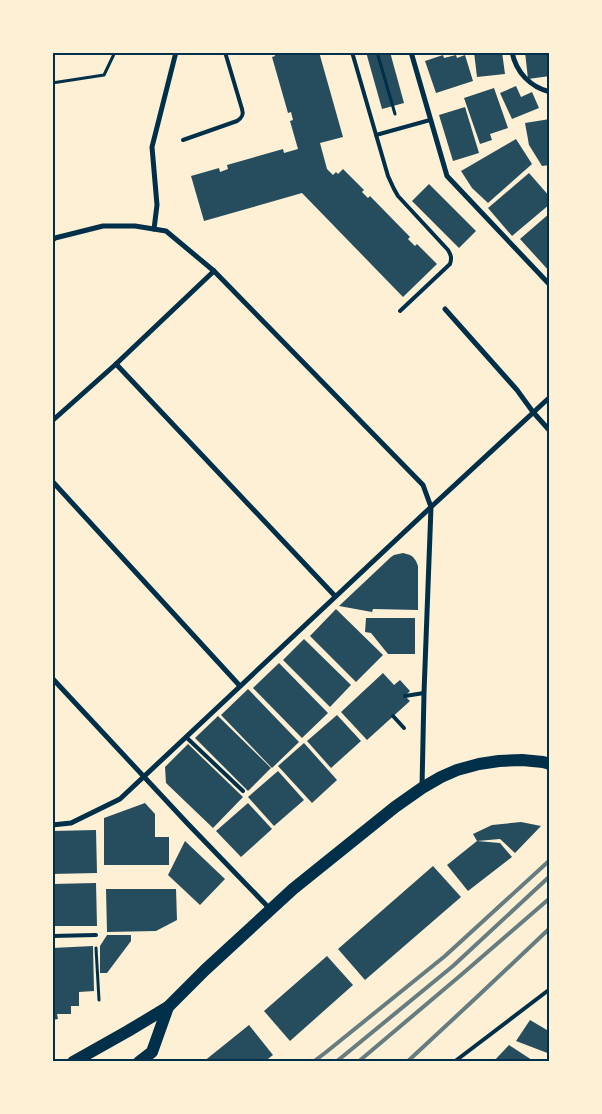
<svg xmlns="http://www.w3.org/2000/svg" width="602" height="1114" viewBox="0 0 602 1114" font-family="'Roboto Condensed',sans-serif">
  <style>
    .building { fill: #264d5e }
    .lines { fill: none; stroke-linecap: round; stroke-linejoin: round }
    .path { stroke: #003049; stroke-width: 3 }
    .service { stroke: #003049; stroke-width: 4 }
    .minor { stroke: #003049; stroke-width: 5 }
    .primary { stroke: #003049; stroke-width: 12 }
    .rail { stroke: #657d81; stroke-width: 4 }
    .neatline { fill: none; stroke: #003049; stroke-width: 2 }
  </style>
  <rect width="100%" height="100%" fill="#fdf0d5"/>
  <g class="building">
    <polygon points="274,52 319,52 343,137 320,143 327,169 333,175 336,172 338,174 343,169 364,190 362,192 368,198 370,196 410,237 408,239 415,246 417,244 437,264 403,297 302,193 204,221 191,176 219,168 220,172 228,169 227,165 283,149 284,153 298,149 290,121 293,120 291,112 288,113 272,57 275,56"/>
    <polygon points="366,52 390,52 404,103 382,109"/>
    <polygon points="474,52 502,52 505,74 477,77"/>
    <polygon points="525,52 550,52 550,76 528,79"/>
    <polygon points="443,55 444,58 456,55 457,58 465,55 473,81 436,93 425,61"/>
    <polygon points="516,86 521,97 532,92 539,108 512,119 500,93"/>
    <polygon points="494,88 508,128 490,134 492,140 480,144 464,98"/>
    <polygon points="465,107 479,153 453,161 439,115"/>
    <polygon points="550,119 550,165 542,166 529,145 525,123"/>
    <polygon points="516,139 532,164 488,203 472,188 461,171"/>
    <polygon points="529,173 550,197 550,204 512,236 488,208"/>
    <polygon points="429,184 476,231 459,248 412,201"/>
    <polygon points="550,213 550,272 520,239"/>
    <polygon points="403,553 410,555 413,557 416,561 418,566 418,610 373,609 372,612 339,606 391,557 394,555"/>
    <polygon points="336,609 383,655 356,682 310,636"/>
    <polygon points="366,618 415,618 415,654 388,654 371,633 365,632"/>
    <polygon points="304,639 351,685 330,707 283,660"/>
    <polygon points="279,663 328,713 302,738 253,688"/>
    <polygon points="383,673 394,685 400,680 410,691 405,696 410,701 367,740 341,712"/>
    <polygon points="248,689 299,742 272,768 221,715"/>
    <polygon points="337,715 361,741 331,768 307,741"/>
    <polygon points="218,716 271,768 248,791 195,738"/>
    <polygon points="304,743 337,780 312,803 278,766"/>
    <polygon points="188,744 243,797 213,828 166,783 165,767"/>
    <polygon points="278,771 304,800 274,826 248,797"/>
    <polygon points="145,803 155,814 155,837 169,837 169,865 104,865 104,818"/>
    <polygon points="248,803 272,829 241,857 216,831"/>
    <polygon points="521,822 541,826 515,853 500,839 477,841 473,834 492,825"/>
    <polygon points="96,830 97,873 52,874 52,831"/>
    <polygon points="185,841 225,879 200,905 168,875"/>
    <polygon points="477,841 500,843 512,857 468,891 447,865"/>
    <polygon points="433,866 461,897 365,980 338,949"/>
    <polygon points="96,883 97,926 52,926 52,884"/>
    <polygon points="106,889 176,889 177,920 156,931 107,932"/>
    <polygon points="107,935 131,935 131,941 107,973 100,973 100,946"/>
    <polygon points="93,946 94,991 79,992 79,1006 71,1006 71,1014 57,1014 58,1019 52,1020 52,948"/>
    <polygon points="327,956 353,985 290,1041 264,1011"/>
    <polygon points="530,1020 547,1030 550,1024 550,1054 516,1041"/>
    <polygon points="249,1025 273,1055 264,1062 203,1062"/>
    <polygon points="509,1045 535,1062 493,1062"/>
  </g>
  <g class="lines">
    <g class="path">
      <polyline points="377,52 395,114"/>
      <polyline points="52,83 104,75 115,52"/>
      <polyline points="96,948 99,1000"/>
    </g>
    <g class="service">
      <path d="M352,52L388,176L394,189L398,196L448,250C451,255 452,258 450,264L400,311"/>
      <polyline points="376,135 430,120"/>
      <path d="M183,140L237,121C242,118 244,115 242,109L225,52"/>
      <polyline points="405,696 424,693"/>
      <polyline points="393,716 404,728"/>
      <polyline points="186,737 243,791"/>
      <polyline points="52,936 96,935"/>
      <polyline points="454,1062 550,989"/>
    </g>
    <g class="minor">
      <polyline points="411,52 447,176 550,285"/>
      <path d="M512,52C516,72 530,87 550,92"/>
      <polyline points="154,229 157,205 152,147 176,52"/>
      <polyline points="52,241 55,238 103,226 135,226 166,231 214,271 423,485 431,507 120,799 71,823 52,825"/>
      <polyline points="445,309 517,390 533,412 550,431"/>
      <polyline points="116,364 335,596"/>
      <polyline points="52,421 116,364 214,271"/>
      <polyline points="52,481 240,686"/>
      <polyline points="52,678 188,824 270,909"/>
      <polyline points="422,787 424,693 431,507 550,397"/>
    </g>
    <g class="primary">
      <polyline points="73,1062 128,1031 168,1007 205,970 293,889 395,807 422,788 441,777 457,770 479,764 499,761 522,760 543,762 550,764"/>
      <polyline points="139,1062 152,1052 168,1007"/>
    </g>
    <g class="rail">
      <polyline points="313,1062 325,1053 445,956 550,860"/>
      <polyline points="336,1062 453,966 550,876"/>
      <polyline points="358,1062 461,975 550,898"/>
      <polyline points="407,1062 478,996 550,928"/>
    </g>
  </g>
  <rect width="602" height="1114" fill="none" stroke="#fdf0d5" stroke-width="108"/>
  <rect x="54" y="54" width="494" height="1006" class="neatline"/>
</svg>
